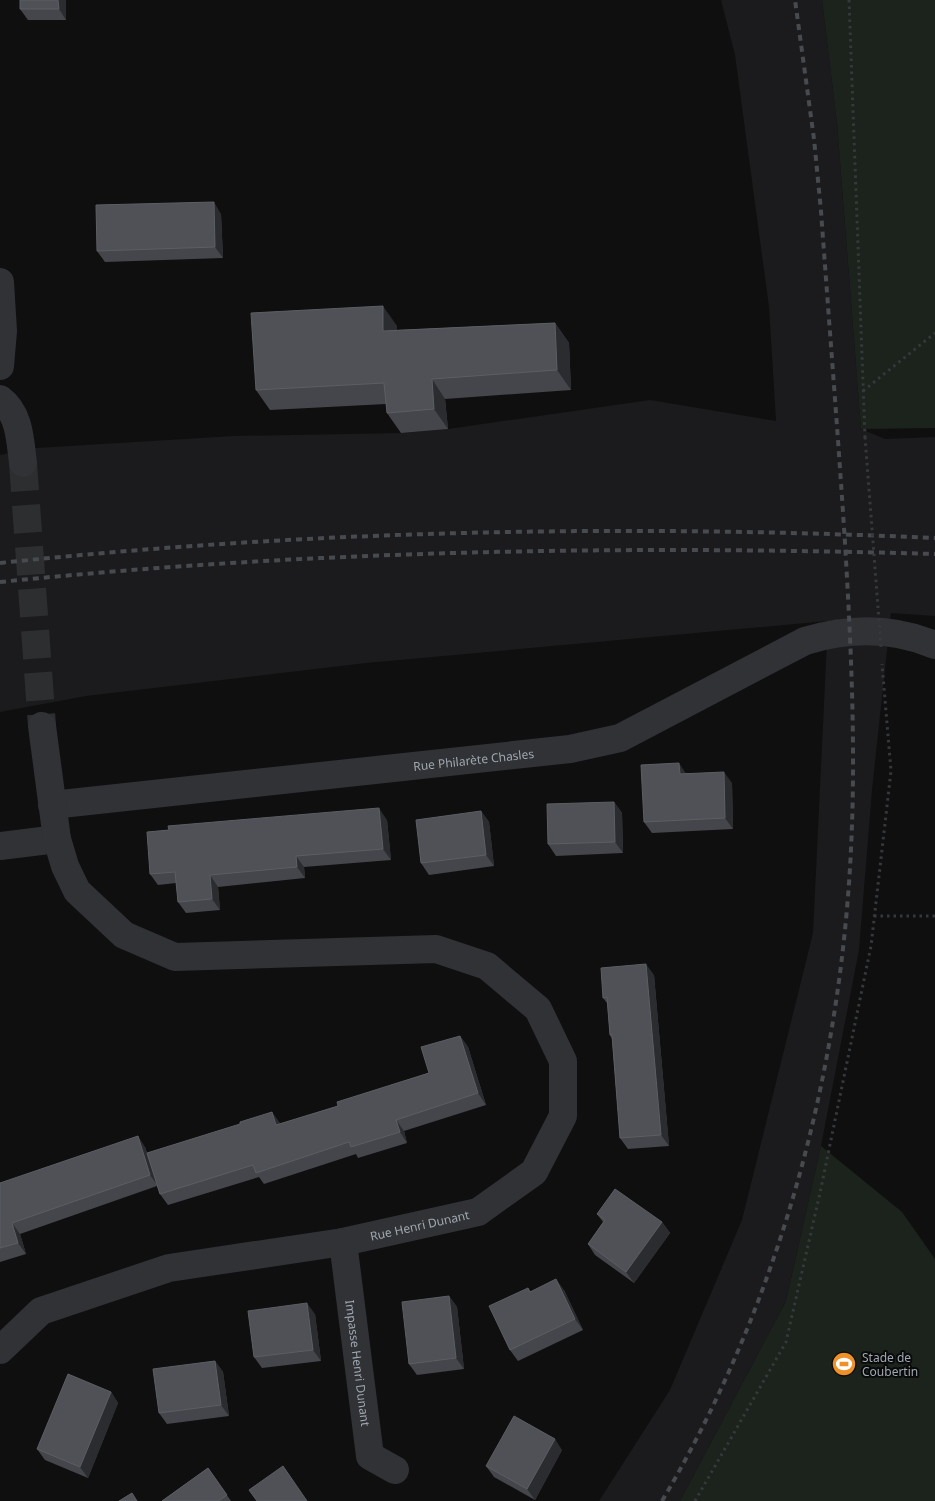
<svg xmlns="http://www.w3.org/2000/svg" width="935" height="1501" viewBox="0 0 935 1501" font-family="'Noto Sans',sans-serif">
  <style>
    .built { fill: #1b1b1d }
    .green { fill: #1b231c }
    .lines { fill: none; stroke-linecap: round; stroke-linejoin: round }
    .minor-tunnel { stroke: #2c2e30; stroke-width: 28; stroke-dasharray: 28 14; stroke-linecap: butt }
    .path { stroke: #36393c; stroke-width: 3; stroke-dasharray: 2.5 4; stroke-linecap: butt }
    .minor { stroke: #303235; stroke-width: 28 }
    .rail { stroke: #474a4e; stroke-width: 4; stroke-dasharray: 6 5; stroke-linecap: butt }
    .path-bridge { stroke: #36393c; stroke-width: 3; stroke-dasharray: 2.5 4; stroke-linecap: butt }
    .wall { fill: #45464b }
    .shaded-wall { fill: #2b2c2f }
    .building { fill: #4f5156; stroke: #5b5e64 }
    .labels { text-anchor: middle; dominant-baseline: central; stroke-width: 4; stroke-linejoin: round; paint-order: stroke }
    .street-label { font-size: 12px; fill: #a0a8b1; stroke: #0a0a0b }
    .poi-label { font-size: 12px; fill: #a0a8b1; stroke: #0a0a0b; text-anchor: start }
  </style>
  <rect width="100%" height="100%" fill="#0f0f10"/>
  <polygon class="built" points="721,0 822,0 837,123 861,429 885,439 935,437 935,616 891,613 872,790 859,950 821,1146 786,1301 680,1501 599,1501 670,1390 742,1220 813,933 828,621 366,663 86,696 0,712 0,455 36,448 234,436 401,433 448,429 650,400 776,421 769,307 735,55"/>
  <g class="green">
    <polygon points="822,0 935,0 935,428 861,429 837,123"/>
    <polygon points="821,1146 902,1212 935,1259 935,1501 680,1501 786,1301"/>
  </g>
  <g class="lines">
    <polyline class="minor-tunnel" points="23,463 42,726"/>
    <g class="path">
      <polyline points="849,0 865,437"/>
      <polyline points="863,391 935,333"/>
      <polyline points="874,916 935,916"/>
      <polyline points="695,1501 786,1342 820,1193 871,946 891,771 882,664"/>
    </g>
    <g class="minor">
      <polyline points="0,282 3,331 0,366"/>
      <path d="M0,399C20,414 20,440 23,463"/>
      <path id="s1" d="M52,805L570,749L620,738L805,641C848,628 892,627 935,645"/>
      <polyline points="0,846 57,839"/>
      <path id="s2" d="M343,1242L370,1456L395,1470"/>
      <path id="s3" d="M0,1350L41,1311L169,1268L343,1242L478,1212L534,1172L563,1116V1061L538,1009L487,966L436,949L175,957L124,935L77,891L65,866L57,839L42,726"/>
    </g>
    <g class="rail">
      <path d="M0,563C311,530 623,524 935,538"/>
      <path d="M0,582C311,550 623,545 935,554"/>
      <path d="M662,1501C779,1303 840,1077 851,849C856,747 851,645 845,543C838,433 829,322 821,211L814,139L795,0"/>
    </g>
    <polyline class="path-bridge" points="865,437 881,647"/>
  </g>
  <g class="wall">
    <polygon points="20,0 66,0 66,20 28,20 20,9"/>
    <polygon points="221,214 223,258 105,262 97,251"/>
    <polygon points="555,323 569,343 571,390 445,399 448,429 401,433 387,413 386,404 270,410 256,390 397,326 397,330"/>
    <polygon points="686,773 732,783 733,829 652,833 644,822"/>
    <polygon points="614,802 622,813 623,853 556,856 548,844"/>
    <polygon points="481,811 489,822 494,866 429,875 421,863"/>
    <polygon points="387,820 391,860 304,867 305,878 218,887 220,910 186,913 178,902 176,883 158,885 150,874"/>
    <polygon points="654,975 669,1146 628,1149 620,1138 612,1039 610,1035 607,1003 603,998"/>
    <polygon points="460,1036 468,1047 486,1105 404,1131 407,1143 358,1158 356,1154 264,1184 259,1177 168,1205 160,1194 157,1186 20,1234 26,1254 0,1262 0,1183 145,1147 147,1153 280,1124 338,1106 429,1073"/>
    <polygon points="597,1214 662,1222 670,1233 634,1283 595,1255 588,1244 603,1222"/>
    <polygon points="528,1288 530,1291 564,1290 583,1330 518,1361 510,1350"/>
    <polygon points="449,1296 457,1307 464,1369 417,1375 409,1364"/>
    <polygon points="315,1314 321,1361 262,1368 254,1357"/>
    <polygon points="215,1361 223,1372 229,1416 167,1424 159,1413"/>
    <polygon points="111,1392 118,1403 88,1478 45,1460 37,1449"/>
    <polygon points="562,1450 535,1500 494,1477 486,1466"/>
    <polygon points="208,1468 231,1501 162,1501"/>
  </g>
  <g class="shaded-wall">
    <polygon points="58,0 66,0 66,20 59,9"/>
    <polygon points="214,202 221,214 223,258 215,247"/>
    <polygon points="383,306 397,326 397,351 383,331"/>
    <polygon points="555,323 569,343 571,390 557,370"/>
    <polygon points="432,379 445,399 448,429 434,409"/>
    <polygon points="679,763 687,775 680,774"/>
    <polygon points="724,772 732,783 733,829 725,818"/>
    <polygon points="614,802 622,813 623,853 615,842"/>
    <polygon points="379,808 387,820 391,860 383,849"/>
    <polygon points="481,811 489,822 494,866 486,855"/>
    <polygon points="296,856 304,867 305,878 297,867"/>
    <polygon points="210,875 218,887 220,910 212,899"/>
    <polygon points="646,964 654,975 669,1146 661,1135"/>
    <polygon points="460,1036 468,1047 486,1105 478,1093"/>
    <polygon points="272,1112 280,1123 284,1136 276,1125"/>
    <polygon points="396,1120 404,1131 407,1143 400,1132"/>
    <polygon points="138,1136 145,1147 158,1186 150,1175"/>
    <polygon points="662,1222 670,1233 634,1283 626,1272"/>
    <polygon points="12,1223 20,1234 26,1254 18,1243"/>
    <polygon points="556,1279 564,1290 583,1330 575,1319"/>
    <polygon points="449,1296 457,1307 464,1369 456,1358"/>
    <polygon points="307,1303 315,1314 321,1361 313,1350"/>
    <polygon points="215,1361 223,1372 229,1416 221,1405"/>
    <polygon points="111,1392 118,1403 88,1478 80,1467"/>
    <polygon points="555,1439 562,1450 535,1500 527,1489"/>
  </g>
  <g class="building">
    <polygon points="20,0 58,0 59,9 20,9"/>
    <polygon points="214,202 215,247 97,251 96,205"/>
    <polygon points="383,306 383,331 555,323 557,370 432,379 434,409 387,413 384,383 256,390 251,313"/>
    <polygon points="679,763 680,774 724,772 725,818 644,822 641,765"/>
    <polygon points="614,802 615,842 548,844 547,804"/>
    <polygon points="379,808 383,849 296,856 297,867 210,875 212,899 178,902 175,872 150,874 147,832 169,830 168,826"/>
    <polygon points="481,811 486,855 421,863 416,820"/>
    <polygon points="646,964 661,1135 620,1138 612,1035 610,1035 607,997 603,998 601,968"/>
    <polygon points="460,1036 478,1093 396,1120 400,1132 351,1147 349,1142 256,1173 253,1165 160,1194 147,1153 240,1124 240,1122 272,1112 276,1125 338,1106 337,1102 429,1073 421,1047"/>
    <polygon points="138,1136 150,1175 12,1223 18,1243 0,1248 0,1183"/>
    <polygon points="615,1189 662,1222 626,1272 588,1244 605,1220 597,1214"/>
    <polygon points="556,1279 575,1319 510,1350 489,1306 528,1288 530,1292"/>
    <polygon points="449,1296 456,1358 409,1364 402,1302"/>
    <polygon points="307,1303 313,1350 254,1357 248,1311"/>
    <polygon points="215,1361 221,1405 159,1413 153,1369"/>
    <polygon points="68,1374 111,1392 80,1467 37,1449"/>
    <polygon points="514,1416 555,1439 527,1489 486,1466"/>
    <polygon points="283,1466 307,1501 257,1501 249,1490"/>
    <polygon points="208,1468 227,1495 218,1501 162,1501"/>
    <polygon points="132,1493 137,1501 119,1501"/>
  </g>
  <defs>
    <g id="stadium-disc" transform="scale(1.25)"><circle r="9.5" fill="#ee9129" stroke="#0a0a0b"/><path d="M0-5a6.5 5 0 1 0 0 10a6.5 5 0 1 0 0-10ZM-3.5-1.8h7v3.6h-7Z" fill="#fff"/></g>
  </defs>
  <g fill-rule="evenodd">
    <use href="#stadium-disc" x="844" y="1364"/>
  </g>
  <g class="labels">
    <g class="street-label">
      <text stroke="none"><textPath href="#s1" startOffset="424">Rue Philarète Chasles</textPath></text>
      <text stroke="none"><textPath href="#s3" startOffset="446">Rue Henri Dunant</textPath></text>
      <text stroke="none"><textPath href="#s2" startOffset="122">Impasse Henri Dunant</textPath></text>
    </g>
    <g class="poi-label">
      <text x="862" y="1357">Stade de<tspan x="862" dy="14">Coubertin</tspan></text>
    </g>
  </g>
</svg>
